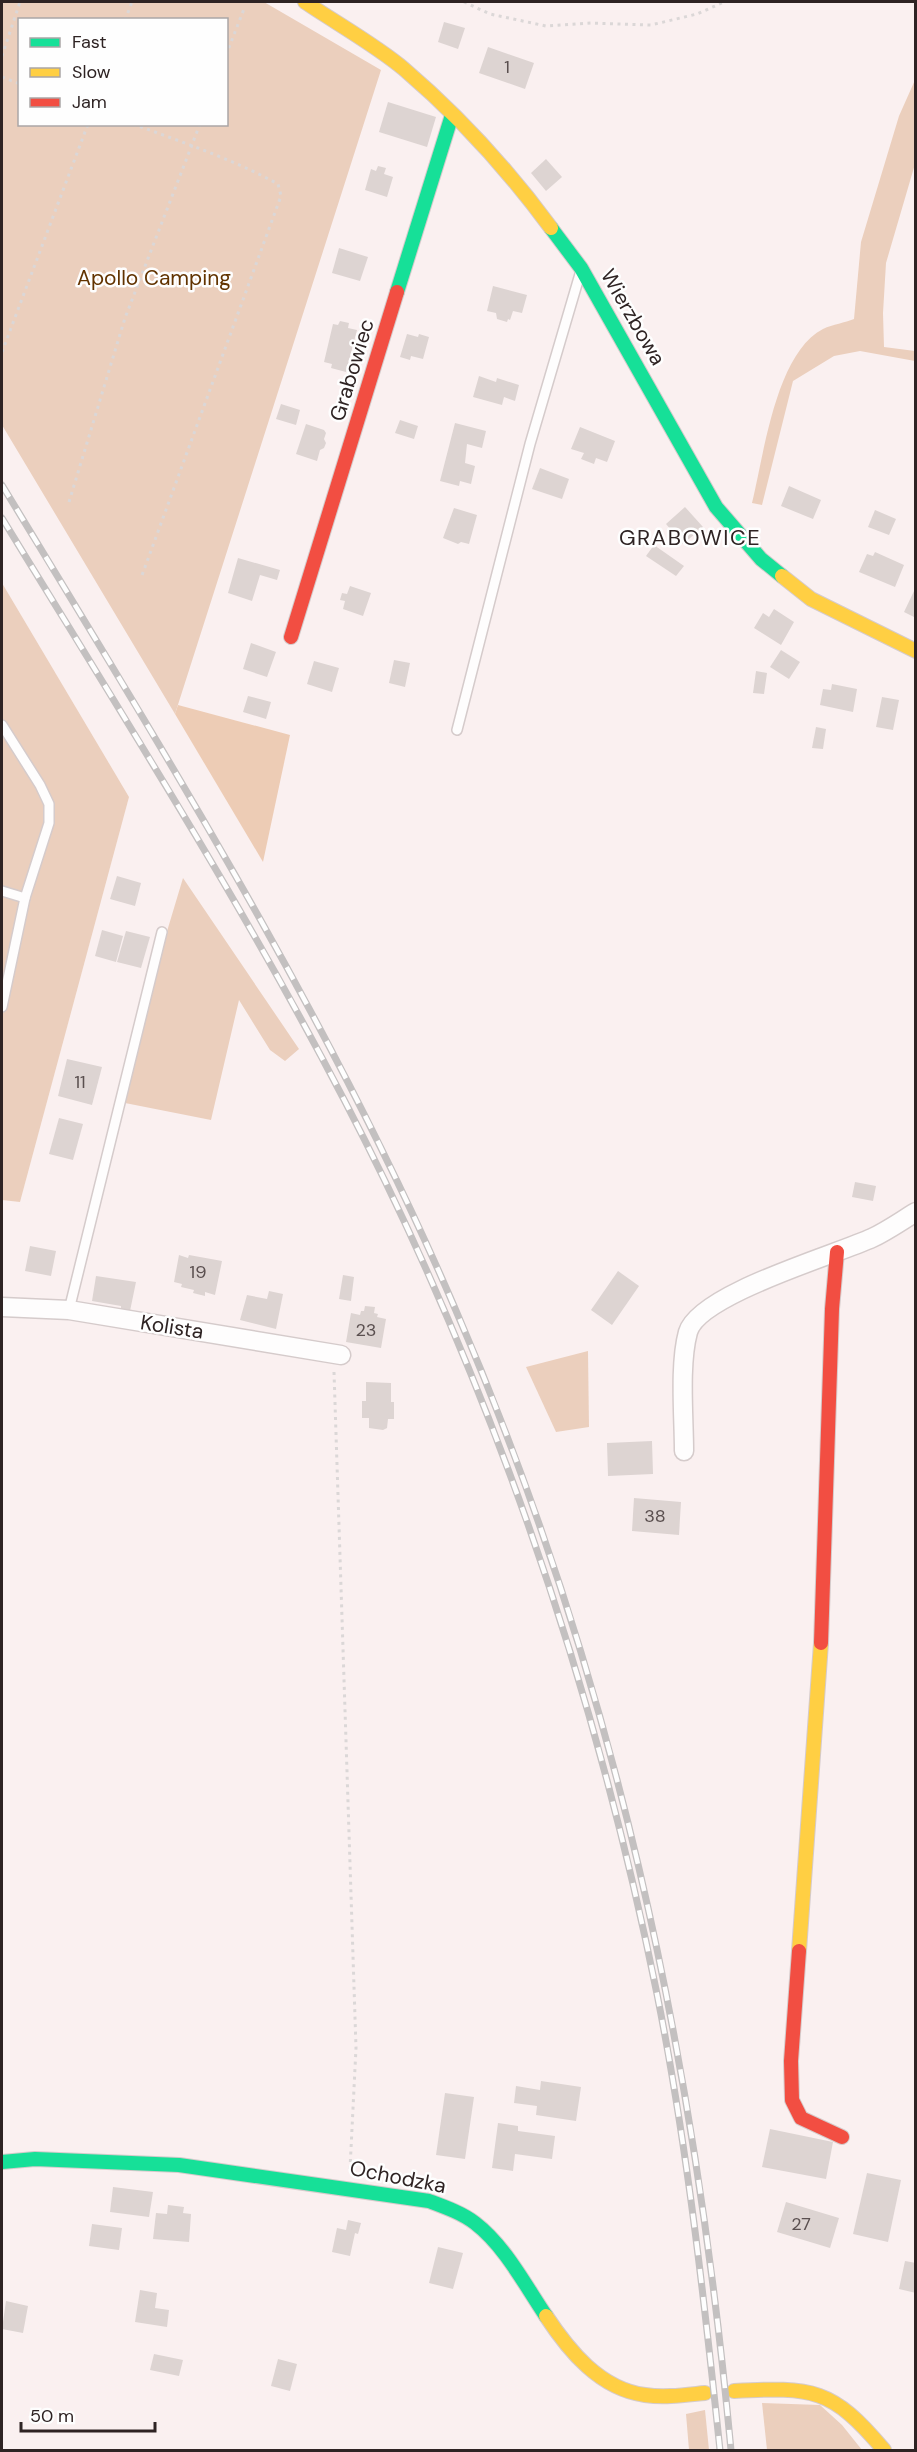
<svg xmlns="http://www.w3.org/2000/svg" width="917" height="2452" viewBox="0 0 917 2452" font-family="'DM Sans',sans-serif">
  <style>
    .green { fill: #ebcfbd; fill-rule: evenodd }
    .forest { fill: #edccb5 }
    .building { fill: #ddd4d2 }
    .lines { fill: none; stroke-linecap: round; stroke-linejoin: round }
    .lane-casing { stroke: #d5cbcb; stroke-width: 12 }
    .street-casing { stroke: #d5cbcb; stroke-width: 21 }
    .fast-casing { stroke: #d5cbcb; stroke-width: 16 }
    .slow-casing { stroke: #d5cbcb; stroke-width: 16 }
    .jam-casing { stroke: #d5cbcb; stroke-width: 16 }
    .path { stroke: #dbd7d7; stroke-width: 3; stroke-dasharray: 3 4.5; stroke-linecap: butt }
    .lane { stroke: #fefdfd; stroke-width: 9 }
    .street { stroke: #fefdfd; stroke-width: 18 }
    .fast { stroke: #16e098; stroke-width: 14 }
    .slow { stroke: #ffcf43; stroke-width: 14 }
    .jam { stroke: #f24e42; stroke-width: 14 }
    .rail-casing { stroke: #c3c0c0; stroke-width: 7 }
    .rail { stroke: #fefefe; stroke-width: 4.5; stroke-dasharray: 14; stroke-linecap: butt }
    .labels { text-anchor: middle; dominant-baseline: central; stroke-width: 5; stroke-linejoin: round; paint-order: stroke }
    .number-label { font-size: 18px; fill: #5a4f4f }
    .park-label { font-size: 21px; fill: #623300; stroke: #fefefe }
    .street-label { font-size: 21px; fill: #2e2323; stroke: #fefefe }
    .neighbourhood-label { font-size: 22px; letter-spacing: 1.5px; fill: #2e2323; stroke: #fefefe }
  </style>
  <rect width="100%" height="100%" fill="#faf0f0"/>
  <g class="green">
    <path d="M2,2H264L381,70L175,714L2,425ZM20,20H226V124H20Z"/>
    <path d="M915,80V164L886,263L883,313L884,347L915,351V361L860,351L834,356L793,381L762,505L752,503C764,454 776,353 823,329C833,324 845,323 854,319L861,242L899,116Z"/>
    <polygon points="2,583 129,797 20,1202 2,1200"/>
    <polygon points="183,878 299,1049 285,1061 270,1050 239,1000 211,1120 125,1103 168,928"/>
    <polygon points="588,1351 589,1427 556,1432 526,1367"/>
    <polygon points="762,2403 820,2405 842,2425 862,2450 767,2450"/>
    <polygon points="705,2410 709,2450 689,2450 686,2414"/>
  </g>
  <polygon class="forest" points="178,705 290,735 263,862 175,714"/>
  <g class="building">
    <polygon points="444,22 465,28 458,49 438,42"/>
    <polygon points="488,47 534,63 525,89 479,73"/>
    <polygon points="388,102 436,117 427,147 379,132"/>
    <polygon points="546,159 562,177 546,191 531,173"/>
    <polygon points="378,166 386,168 384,174 393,177 387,197 365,190 371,169 376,171"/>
    <polygon points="339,248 368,257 360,281 332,273"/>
    <polygon points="493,286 527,295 522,313 513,311 510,320 508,319 507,322 497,319 496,313 487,311"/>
    <polygon points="340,321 349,323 348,328 357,330 346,372 331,368 332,364 324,362 333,324 338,325"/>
    <polygon points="407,334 418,337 419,334 429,337 423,359 411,356 410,360 400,357"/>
    <polygon points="479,376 496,382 497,378 519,385 515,401 504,397 502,405 473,397"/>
    <polygon points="281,404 300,410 296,425 276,419"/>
    <polygon points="400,420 418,426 414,439 395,433"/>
    <polygon points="455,423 486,431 482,448 467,444 465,463 475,466 471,484 460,481 459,486 440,481"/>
    <polygon points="306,424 324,430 326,433 324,439 326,443 324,448 320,450 317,461 296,454"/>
    <polygon points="580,427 615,441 607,462 596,458 594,464 581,459 584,453 571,449"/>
    <polygon points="540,468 569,479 562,499 532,489"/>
    <polygon points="789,486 821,500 813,519 781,506"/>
    <polygon points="685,507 703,527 683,544 666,524"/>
    <polygon points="454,508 477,515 469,544 461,542 458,544 443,538"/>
    <polygon points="875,510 896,519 889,535 868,527"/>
    <polygon points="654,545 684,566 676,576 646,556"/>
    <polygon points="875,552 904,565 895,587 859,572 867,554 873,556"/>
    <polygon points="238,558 280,570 277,580 260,575 252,601 228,593"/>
    <polygon points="350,586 371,593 363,616 343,609 345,601 340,600 342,593 347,594"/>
    <polygon points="914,591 916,592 916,618 904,612"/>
    <polygon points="774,609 794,622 781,645 754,628 763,613 769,617"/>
    <polygon points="251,643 276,652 267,677 243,669"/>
    <polygon points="781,650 800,662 789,679 770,667"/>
    <polygon points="394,660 410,663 405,687 389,683"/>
    <polygon points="314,661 339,668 332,692 307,684"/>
    <polygon points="756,671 767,673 764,694 753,693"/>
    <polygon points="832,684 857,689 853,712 820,705 823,689 831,690"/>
    <polygon points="248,696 271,702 266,719 243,712"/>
    <polygon points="882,697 899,700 893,730 876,727"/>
    <polygon points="816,727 826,729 823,749 812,748"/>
    <polygon points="117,876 141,883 135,906 110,899"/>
    <polygon points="102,930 123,936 116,962 95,956"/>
    <polygon points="126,931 150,937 141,968 117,962"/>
    <polygon points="67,1059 102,1067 92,1105 58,1096"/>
    <polygon points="59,1118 83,1124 73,1160 49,1154"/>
    <polygon points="855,1182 876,1186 873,1201 852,1197"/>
    <polygon points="30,1246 56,1251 51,1276 25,1271"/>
    <polygon points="179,1255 188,1258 189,1255 222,1261 215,1295 205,1292 205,1296 193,1293 194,1290 181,1287 182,1284 174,1282"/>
    <polygon points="618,1271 639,1286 612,1325 591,1310"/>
    <polygon points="343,1275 354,1277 351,1301 339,1299"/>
    <polygon points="96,1276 136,1282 130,1311 121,1310 121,1306 92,1301"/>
    <polygon points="269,1291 283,1294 276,1329 240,1320 247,1295 267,1299"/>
    <polygon points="365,1306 375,1307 374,1313 378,1314 377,1317 386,1319 381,1348 346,1342 351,1313 360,1315 361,1311 364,1311"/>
    <polygon points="366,1382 391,1383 391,1402 394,1402 394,1419 388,1419 387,1428 383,1430 369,1428 369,1418 362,1418 362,1401 366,1401"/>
    <polygon points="652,1441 653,1474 608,1476 607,1443"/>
    <polygon points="634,1498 681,1502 679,1535 632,1531"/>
    <polygon points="541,2081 581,2087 576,2121 536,2115 537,2106 514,2103 516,2086 540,2090"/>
    <polygon points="445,2093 474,2097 465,2159 436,2155"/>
    <polygon points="498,2123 518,2126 518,2131 555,2136 552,2159 515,2154 513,2171 492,2168"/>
    <polygon points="770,2129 833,2142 826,2179 762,2167"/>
    <polygon points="867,2173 901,2180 888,2242 853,2234"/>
    <polygon points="113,2187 153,2192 149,2217 110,2212"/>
    <polygon points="786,2202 839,2218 830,2248 777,2232"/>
    <polygon points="168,2205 184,2207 183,2213 191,2214 189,2242 153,2239 156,2213 167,2214"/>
    <polygon points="348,2220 361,2223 358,2234 355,2233 350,2256 332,2252 337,2228 346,2230"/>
    <polygon points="92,2224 122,2228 119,2250 89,2246"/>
    <polygon points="438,2247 463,2253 453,2289 429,2283"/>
    <polygon points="905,2261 916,2263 916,2293 899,2289"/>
    <polygon points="140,2290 157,2293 155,2308 169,2310 167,2327 135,2322"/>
    <polygon points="6,2301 28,2306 23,2333 2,2329"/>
    <polygon points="154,2354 183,2360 179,2376 150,2370"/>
    <polygon points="278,2359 297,2364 290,2391 271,2386"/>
  </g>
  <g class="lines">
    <g class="lane-casing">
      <g id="lane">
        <polyline points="2,725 40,785 49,804 49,823 25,898 2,1007"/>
        <polyline points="457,730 530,444 580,274"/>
        <polyline points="2,891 25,898"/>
        <polyline points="69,1310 162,932"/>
      </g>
    </g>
    <g class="street-casing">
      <g id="street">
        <polyline points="2,1307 69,1310 341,1355"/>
        <path d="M684,1451C684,1417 679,1365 688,1332C699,1294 835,1255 872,1238C887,1231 901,1221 916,1212"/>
      </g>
    </g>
    <g class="fast-casing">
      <g id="fast">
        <polyline points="551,228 581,268 716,507 761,559 782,576"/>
        <polyline points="397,292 452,115"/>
        <path d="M2,2162L35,2159L179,2165L429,2201C445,2207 462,2213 475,2223C505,2246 525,2285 546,2316"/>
      </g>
    </g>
    <g class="slow-casing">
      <g id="slow">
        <path d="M305,2C336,23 377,46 404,69C459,116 509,171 551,228"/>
        <polyline points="782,576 811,599 916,651"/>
        <polyline points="799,1951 821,1643"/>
        <path d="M546,2316C569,2351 600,2389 645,2395C665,2398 685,2395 705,2393"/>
        <path d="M734,2391C813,2387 832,2388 884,2450"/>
      </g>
    </g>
    <g class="jam-casing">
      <g id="jam">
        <polyline points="291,637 397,292"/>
        <polyline points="821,1643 832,1309 837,1252"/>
        <polyline points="799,1951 791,2061 792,2100 801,2118 842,2137"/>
      </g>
    </g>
    <g class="path">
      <polyline points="464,2 490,14 546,26 591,23 651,25 697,14 724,2"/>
      <polyline points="125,20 132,2"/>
      <polyline points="226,55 244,9"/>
      <polyline points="2,56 20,2"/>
      <polyline points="2,77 20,84"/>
      <path d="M133,124C182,142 232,159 278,184L281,196L141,578"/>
      <polyline points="2,352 88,124"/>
      <polyline points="69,502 125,318 200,124"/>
      <polyline points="334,1372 356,2048 350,2169"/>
    </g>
    <use href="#lane" class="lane"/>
    <use href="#street" class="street"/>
    <use href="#fast" class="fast"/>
    <use href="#slow" class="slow"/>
    <use href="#jam" class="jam"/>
    <g class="rail-casing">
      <g id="rail">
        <path d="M2,485C164,752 330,1018 454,1306C614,1675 694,2051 731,2450"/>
        <path d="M2,518C135,736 273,951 385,1181C510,1439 600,1712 657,1994C687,2144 704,2298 720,2450"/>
      </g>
    </g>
    <use href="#rail" class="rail"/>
  </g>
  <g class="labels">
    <g class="number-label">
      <text x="507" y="67">1</text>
      <text x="80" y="1082">11</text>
      <text x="198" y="1272">19</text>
      <text x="366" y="1330">23</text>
      <text x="655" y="1516">38</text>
      <text x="801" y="2224">27</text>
    </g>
    <g class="park-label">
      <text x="154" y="278">Apollo Camping</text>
    </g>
    <g class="street-label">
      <text transform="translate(633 317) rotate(60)">Wierzbowa</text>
      <text transform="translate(352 370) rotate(-73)">Grabowiec</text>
      <text transform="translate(172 1327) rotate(9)">Kolista</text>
      <text transform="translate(398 2177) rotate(11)">Ochodzka</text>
    </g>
    <g class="neighbourhood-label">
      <text x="690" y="537">GRABOWICE</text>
    </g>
  </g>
  <rect width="917" height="2452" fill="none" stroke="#2e2323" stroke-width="6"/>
  <rect x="18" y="18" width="210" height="108" fill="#fefefe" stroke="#aba6a6" stroke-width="1.5"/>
  <rect x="30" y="38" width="30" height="9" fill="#16e098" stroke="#aba6a6" stroke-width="1.5"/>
  <text x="72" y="48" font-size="18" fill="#2e2323">Fast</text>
  <rect x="30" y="68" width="30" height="9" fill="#ffcf43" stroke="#aba6a6" stroke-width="1.5"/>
  <text x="72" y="78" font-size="18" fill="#2e2323">Slow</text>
  <rect x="30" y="98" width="30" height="9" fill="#f24e42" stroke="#aba6a6" stroke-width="1.5"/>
  <text x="72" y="108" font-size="18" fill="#2e2323">Jam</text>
  <path d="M21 2422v9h134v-9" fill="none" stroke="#2e2323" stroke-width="3"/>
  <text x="30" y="2422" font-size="18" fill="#2e2323" stroke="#fefefe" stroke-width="4.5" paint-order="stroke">50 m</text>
</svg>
